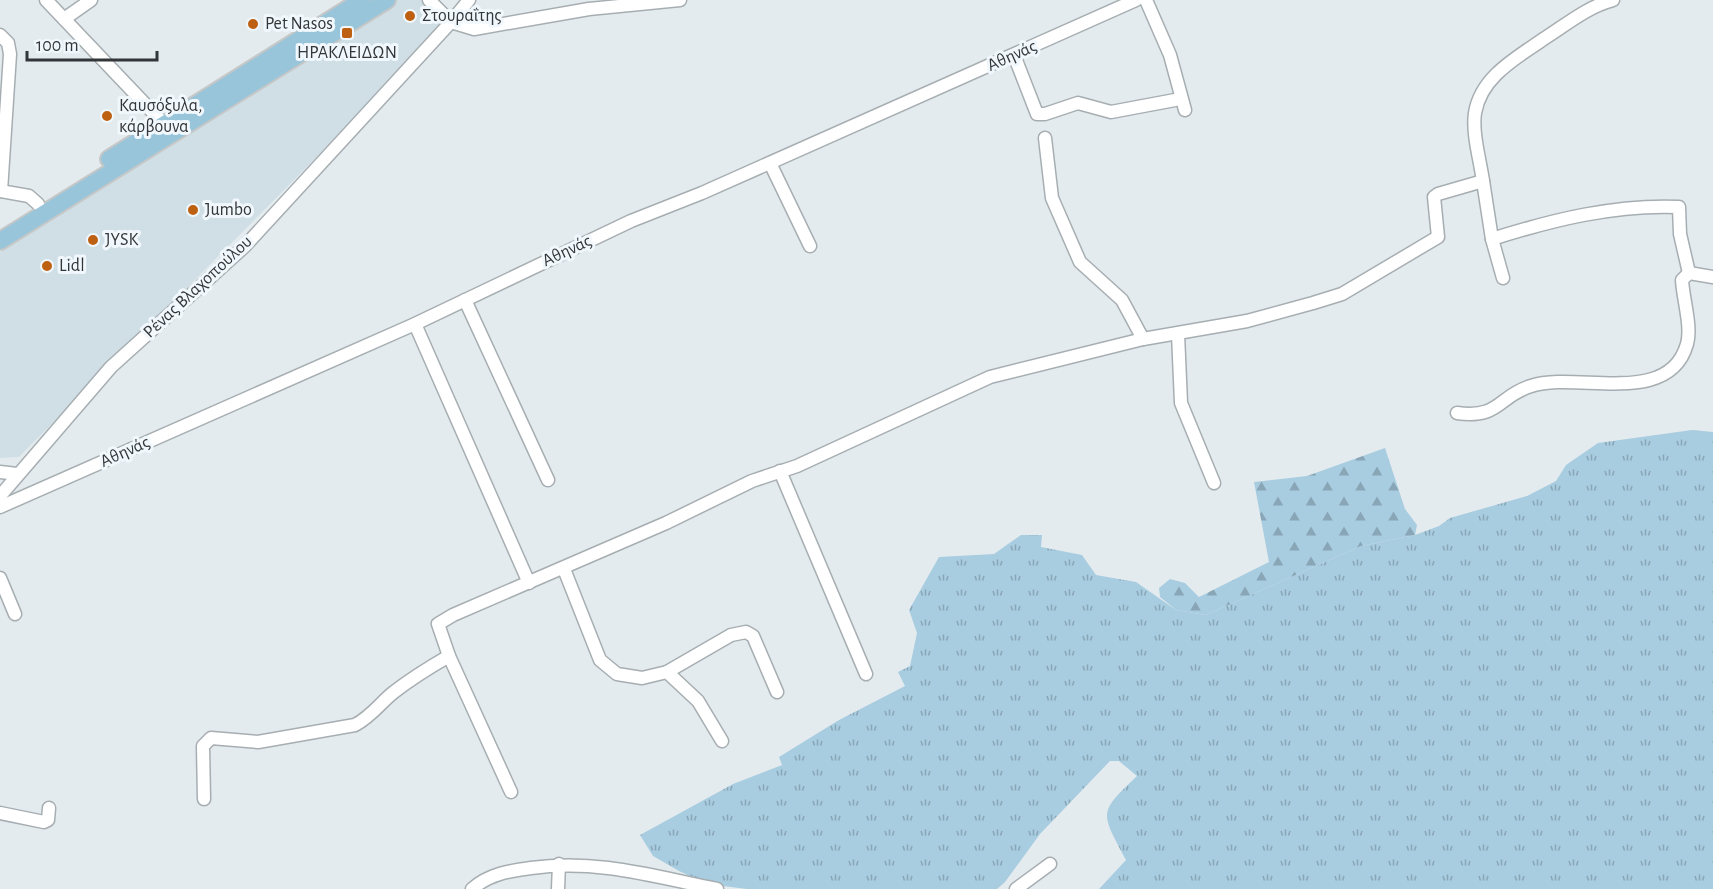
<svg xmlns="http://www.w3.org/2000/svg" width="1713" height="889" viewBox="0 0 1713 889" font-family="'Alegreya Sans',sans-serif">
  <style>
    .built { fill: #d0dfe6 }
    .grass { fill: url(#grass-tufts) }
    .forest { fill: url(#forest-firs) }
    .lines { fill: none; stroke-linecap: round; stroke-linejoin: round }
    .minor-casing { stroke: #a7aeb2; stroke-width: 15 }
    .major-casing { stroke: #c6c7c7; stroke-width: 20 }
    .minor { stroke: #fff; stroke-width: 12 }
    .major { stroke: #99c5db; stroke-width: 16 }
    .poi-dot { fill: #bd6012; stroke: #f1f8fd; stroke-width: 2 }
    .labels { text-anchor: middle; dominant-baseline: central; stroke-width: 6; stroke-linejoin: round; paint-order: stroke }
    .poi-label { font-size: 18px; fill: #333638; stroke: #f1f8fd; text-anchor: start }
    .street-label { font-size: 18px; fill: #333638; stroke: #f1f8fd }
  </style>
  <defs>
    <pattern id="grass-tufts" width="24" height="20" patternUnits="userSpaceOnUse" patternTransform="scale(1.5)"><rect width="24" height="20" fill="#a8cce0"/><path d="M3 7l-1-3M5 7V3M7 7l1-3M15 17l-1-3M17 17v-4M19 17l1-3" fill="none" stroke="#89a6b7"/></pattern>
    <pattern id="forest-firs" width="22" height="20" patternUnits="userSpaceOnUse" patternTransform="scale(1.5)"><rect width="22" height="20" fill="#a8cce0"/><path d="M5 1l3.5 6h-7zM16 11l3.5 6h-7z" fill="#89a6b7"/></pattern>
  </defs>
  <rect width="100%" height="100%" fill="#e4ebef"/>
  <polygon class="built" points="388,0 428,0 451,22 19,457 0,458 0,252"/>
  <path class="grass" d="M1692,430L1713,432V889H1099L1126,860C1101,812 1097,814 1137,776L1119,761H1110L1040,834L1005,882L997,889H747L707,884L679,871L653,856L640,835L733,784L782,765L779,757L839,720L905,686L898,672L910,666L917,633L909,610L939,557L994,554L1021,535H1042L1041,547L1082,555L1096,575L1136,582L1176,610L1206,615L1361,546L1415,535L1439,526L1450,518L1527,496L1556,481L1566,465L1598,443Z"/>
  <polygon class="forest" points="1385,448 1405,509 1417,525 1415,535 1361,546 1206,615 1176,610 1160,597 1159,588 1170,579 1185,583 1199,597 1269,562 1254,482 1307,476"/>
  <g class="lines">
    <g class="minor-casing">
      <g id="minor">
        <polyline points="46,0 164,124"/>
        <polyline points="429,0 451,22 474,29 589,9 680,0"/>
        <polyline points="1146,0 1170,55 1185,110"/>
        <polyline points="64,19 91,0"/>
        <polyline points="0,35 8,43 10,54 1,191"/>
        <polyline points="1014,55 1037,114 1045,114 1078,103 1111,112 1175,100"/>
        <polyline points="1045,138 1052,198 1080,262 1122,300 1143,339"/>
        <polyline points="770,163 810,246"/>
        <path d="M1483,181C1480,160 1472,133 1475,113C1481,76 1518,57 1545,38C1567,24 1587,7 1613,0"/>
        <polyline points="0,191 29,196 38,204"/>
        <path d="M1492,239C1552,220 1616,204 1679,207L1680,234L1689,273"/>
        <polyline points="465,300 548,480"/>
        <polyline points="415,324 529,583"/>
        <polyline points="1178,334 1181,403 1214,483"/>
        <path d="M1457,413C1500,419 1498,396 1531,386C1577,371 1669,408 1687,344C1692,327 1683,299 1682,280L1689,273L1713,277"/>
        <polyline points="780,471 866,674"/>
        <polyline points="0,472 17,474"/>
        <polyline points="0,496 111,367 245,246 451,22 469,0"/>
        <polyline points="0,507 415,324 631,221 702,193 1136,0"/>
        <polyline points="564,569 600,660 617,674 642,678 667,672 731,635 746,632 753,636 777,692"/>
        <polyline points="0,578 15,614"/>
        <polyline points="449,656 511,792"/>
        <polyline points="667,672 698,701 722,741"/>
        <path d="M204,799L203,746L211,738L258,742L355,725C372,716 380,703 394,692C412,678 430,667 449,656L438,624L453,615L666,523L752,481L797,466L990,377L1143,339L1247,321L1313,303L1342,294L1438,237L1434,197L1438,194L1483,181L1492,239L1503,278"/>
        <polyline points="0,813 44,822 48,820 49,808"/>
        <path d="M472,889C489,874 509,871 531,868C597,859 652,876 717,889"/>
        <polyline points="558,889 559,864"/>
        <polyline points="1016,889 1050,864"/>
      </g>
    </g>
    <g class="major-casing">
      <g id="major">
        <polyline points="109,159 362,0"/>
        <polyline points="0,241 387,0"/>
      </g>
    </g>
    <use href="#minor" class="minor"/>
    <use href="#major" class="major"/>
  </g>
  <g class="poi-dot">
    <circle cx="410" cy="16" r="6"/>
    <circle cx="253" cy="24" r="6"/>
    <rect x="341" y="27" width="12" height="12" rx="3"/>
    <circle cx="107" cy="116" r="6"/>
    <circle cx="193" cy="210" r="6"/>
    <circle cx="93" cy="240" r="6"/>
    <circle cx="47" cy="266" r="6"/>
  </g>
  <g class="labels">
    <g class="poi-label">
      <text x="422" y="16">Στουραΐτης</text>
      <text x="265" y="24">Pet Nasos</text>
      <text x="347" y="53" text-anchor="middle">ΗΡΑΚΛΕΙΔΩΝ</text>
      <text x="119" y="106">Καυσόξυλα,<tspan x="119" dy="21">κάρβουνα</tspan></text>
      <text x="205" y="210">Jumbo</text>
      <text x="105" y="240">JYSK</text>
      <text x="59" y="266">Lidl</text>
    </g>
    <g class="street-label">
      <text transform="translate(1012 56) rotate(-24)">Αθηνάς</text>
      <text transform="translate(567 251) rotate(-25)">Αθηνάς</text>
      <text transform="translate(198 287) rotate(-43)">Ρένας Βλαχοπούλου</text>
      <text transform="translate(125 452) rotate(-24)">Αθηνάς</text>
    </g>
  </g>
  <path d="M27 51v9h130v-9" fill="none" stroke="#333638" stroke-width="3"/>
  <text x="36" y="51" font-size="18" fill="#333638" stroke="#f1f8fd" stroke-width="4.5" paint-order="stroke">100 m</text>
</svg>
